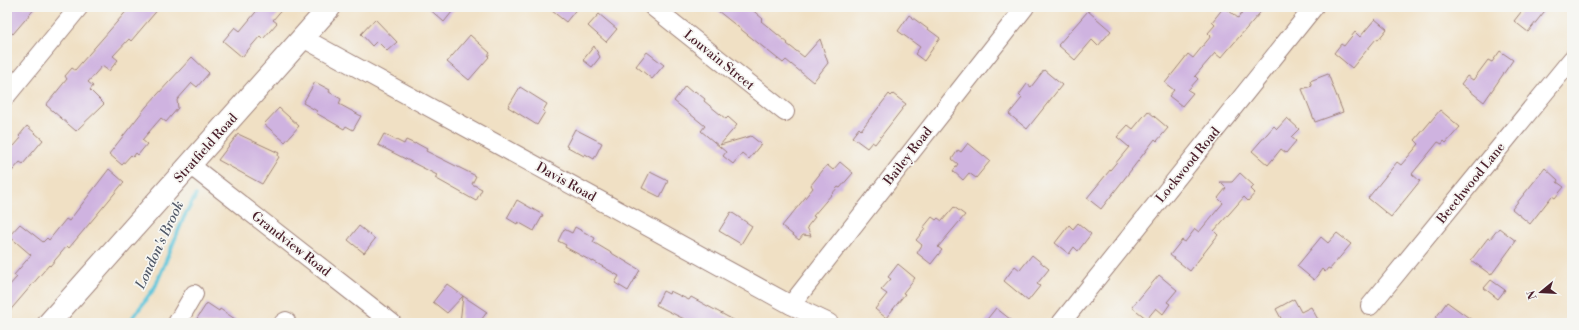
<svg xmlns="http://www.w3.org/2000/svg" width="1579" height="330" viewBox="0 0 1579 330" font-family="'Libre Bodoni',serif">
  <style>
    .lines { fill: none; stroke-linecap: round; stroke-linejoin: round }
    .stream { stroke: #5dc5da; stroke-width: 4 }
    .building { fill: #cfb3e0 }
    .minor-casing { stroke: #9d8078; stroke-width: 20 }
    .major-casing { stroke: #9d8078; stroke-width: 24 }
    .minor { stroke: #fff; stroke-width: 18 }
    .major { stroke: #fff; stroke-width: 22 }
    .labels { text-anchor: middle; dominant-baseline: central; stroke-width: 3.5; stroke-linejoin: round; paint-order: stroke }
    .street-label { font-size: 13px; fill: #4a1f2b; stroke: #f6f6f2 }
    .water-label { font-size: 14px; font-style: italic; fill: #515968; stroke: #f6f6f2 }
  </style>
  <rect width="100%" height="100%" fill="#f6f6f2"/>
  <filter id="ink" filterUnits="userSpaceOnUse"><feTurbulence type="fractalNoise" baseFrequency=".025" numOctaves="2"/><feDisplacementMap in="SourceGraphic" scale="8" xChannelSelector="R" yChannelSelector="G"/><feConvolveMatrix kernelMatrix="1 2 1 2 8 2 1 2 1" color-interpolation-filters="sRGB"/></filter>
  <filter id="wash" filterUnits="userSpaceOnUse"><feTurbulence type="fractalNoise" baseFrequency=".012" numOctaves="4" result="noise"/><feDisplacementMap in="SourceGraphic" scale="16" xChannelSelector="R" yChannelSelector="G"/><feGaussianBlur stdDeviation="0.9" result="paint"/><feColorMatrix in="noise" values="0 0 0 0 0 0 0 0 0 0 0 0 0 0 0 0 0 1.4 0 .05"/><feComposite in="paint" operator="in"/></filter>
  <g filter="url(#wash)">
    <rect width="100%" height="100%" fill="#f0e0c4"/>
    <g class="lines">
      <polyline class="stream" points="129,323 155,287 184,217 196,195"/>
    </g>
    <g id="blocks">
      <g class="building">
        <polygon points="7,7 36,7 13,34 7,29"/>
        <polygon points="130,7 160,7 131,41 129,39 113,56 118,60 109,71 102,66 88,82 93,86 90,90 104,104 76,131 46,105 67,79 65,76 72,68 75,70"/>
        <polygon points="260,7 284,7 273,20 277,23 263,39 260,36 242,57 223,41 235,27 240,31"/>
        <polygon points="427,7 456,7 444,22"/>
        <polygon points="547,7 578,7 566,22"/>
        <polygon points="713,7 749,7 763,19 761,21 788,43 787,44 804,57 820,39 828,63 813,82 786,60 783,63"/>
        <polygon points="1224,7 1238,18 1246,7 1265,7 1221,58 1215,53 1195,76 1198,79 1188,90 1193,93 1182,106 1169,96 1174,90 1165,83 1188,54 1193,58 1211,36 1208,33 1215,25 1212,22"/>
        <polygon points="1525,7 1548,7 1528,32 1514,21"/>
        <polygon points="1088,11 1111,31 1098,46 1092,40 1075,60 1058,45"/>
        <polygon points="599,14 617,29 606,42 588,26"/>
        <polygon points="909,15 940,38 924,61 915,54 920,47 898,31"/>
        <polygon points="375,19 397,42 387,51 377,41 372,46 361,34"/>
        <polygon points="1375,19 1387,29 1378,40 1376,39 1352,68 1334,53 1341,44 1344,46 1355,32 1360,37"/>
        <polygon points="470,35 490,53 488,56 489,57 469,80 447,62"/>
        <polygon points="594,46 600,57 592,67 583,60"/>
        <polygon points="1500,51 1513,60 1484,102 1461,84 1467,76 1473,80 1488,60 1492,62"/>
        <polygon points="647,52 664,65 652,79 636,66"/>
        <polygon points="192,57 209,73 197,87 192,83 177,100 178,108 166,122 161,118 142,140 147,144 138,155 136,153 133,157 131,155 122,165 109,154 146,107"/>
        <polygon points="1044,70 1062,85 1027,129 1009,114 1022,98 1019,95 1027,84 1031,87"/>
        <polygon points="1328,74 1343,112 1315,122 1302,89 1312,86 1310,81"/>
        <polygon points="315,82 330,90 329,92 341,99 339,104 361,116 353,130 346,126 344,129 316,113 317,111 303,103"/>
        <polygon points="685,86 693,93 695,91 705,99 704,101 726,119 728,117 737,125 720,145 751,136 761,144 749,159 742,153 733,164 723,156 726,152 701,131 705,126 674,101"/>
        <polygon points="520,87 547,104 543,111 545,112 537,125 508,107"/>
        <polygon points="889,94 891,96 893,94 906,104 875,144 872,142 867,148 852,137 859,128 861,130"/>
        <polygon points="279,108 299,126 285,142 264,124"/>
        <polygon points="1440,110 1460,127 1446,143 1444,141 1442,144 1438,142 1412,174 1420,181 1391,217 1368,198 1397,162 1401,165 1419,144 1415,140"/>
        <polygon points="1148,111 1168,128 1157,141 1155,139 1101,209 1087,198 1129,147 1117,137 1128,125 1133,129"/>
        <polygon points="1287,118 1299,129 1291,137 1296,141 1286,153 1281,149 1268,165 1252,151 1274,126 1277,129"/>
        <polygon points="27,126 43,140 23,164 20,162 7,177 7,154 21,138 19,136"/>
        <polygon points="575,129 602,143 594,159 585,154 584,156 566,146"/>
        <polygon points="238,134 279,153 278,155 279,157 262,184 218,160"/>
        <polygon points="384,134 404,144 406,140 415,144 416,143 427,149 426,151 476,176 472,184 482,189 476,201 435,178 437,175 378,145"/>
        <polygon points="968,143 990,161 976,178 969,173 963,180 953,171 958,164 952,159 958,150 961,152"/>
        <polygon points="840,162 853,173 840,188 838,187 813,216 815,217 807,227 811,236 803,235 799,240 782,226 813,188 811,185 827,165 833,170"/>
        <polygon points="1545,168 1558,180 1557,182 1564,187 1555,198 1552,196 1530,224 1512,209"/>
        <polygon points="109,169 124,182 69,248 67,246 50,266 49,265 7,314 7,288 17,277 14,275 31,255 9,236 20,224 43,242 47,238 49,240 66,219 69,221"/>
        <polygon points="650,172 668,181 660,197 642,188"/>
        <polygon points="1240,173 1254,186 1251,189 1255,193 1248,201 1244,197 1214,231 1218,235 1190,271 1170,255 1182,240 1185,242 1195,229 1199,232 1223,203 1218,198 1226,188 1220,182 1232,182"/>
        <polygon points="517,200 543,215 534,231 518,222 517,224 507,218"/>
        <polygon points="954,207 965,215 938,247 942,250 931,264 917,253 922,245 916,240 925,229 923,228 932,217 936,220 938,218 942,221"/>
        <polygon points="731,212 752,226 741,244 719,231"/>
        <polygon points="1078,223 1091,234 1078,251 1074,247 1069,254 1055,243 1069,225 1073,229"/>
        <polygon points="359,226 375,239 364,253 348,240"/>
        <polygon points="575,227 595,238 593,242 640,270 628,291 615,283 619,276 593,261 593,262 565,247 566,245 558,241 564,229 572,233"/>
        <polygon points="1499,228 1516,241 1491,275 1471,260 1488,238 1490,239"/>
        <polygon points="1337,233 1351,244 1330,269 1328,268 1325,272 1322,269 1314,280 1297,266 1321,237 1328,243"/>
        <polygon points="1032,255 1049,269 1037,284 1040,286 1028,301 1004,281 1015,266 1020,270"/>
        <polygon points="898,264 915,278 903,293 905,294 886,318 875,309 887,294 881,290 891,279 888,277"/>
        <polygon points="1159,275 1177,290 1167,302 1170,304 1163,314 1156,308 1147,319 1132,307"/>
        <polygon points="1491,280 1505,290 1498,299 1484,288"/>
        <polygon points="447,284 463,296 447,313 433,302"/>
        <polygon points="663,291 669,294 670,291 689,300 691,297 739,323 692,323 656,305"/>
        <polygon points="463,296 487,312 479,323 460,323"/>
        <polygon points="1294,299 1301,312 1311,307 1320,323 1281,323 1283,322 1276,309"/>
        <polygon points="1447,302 1476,323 1432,323"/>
        <polygon points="207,303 219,311 220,309 241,323 194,323"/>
        <polygon points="996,308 1015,323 984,323"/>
      </g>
    </g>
  </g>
  <g filter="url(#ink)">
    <use href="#blocks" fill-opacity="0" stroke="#9d8078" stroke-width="1"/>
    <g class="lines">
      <g class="minor-casing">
        <g id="minor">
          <polyline points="653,7 785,112"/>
          <polyline points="303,38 791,305 829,323"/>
          <polyline points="7,95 79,7"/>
          <polyline points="190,165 392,323"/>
          <polyline points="791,305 1025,7"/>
          <polyline points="1370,306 1572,59"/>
          <polyline points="177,323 194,294"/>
          <polyline points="283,323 286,321"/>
          <polyline points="1061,323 1314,7"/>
        </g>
      </g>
      <g class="major-casing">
        <polyline id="major" points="49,323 330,7"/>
      </g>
      <use href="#minor" class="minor"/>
      <use href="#major" class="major"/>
    </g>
  </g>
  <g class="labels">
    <g class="street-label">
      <text transform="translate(719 60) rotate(39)">Louvain Street</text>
      <text transform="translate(206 148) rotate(-48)">Stratfield Road</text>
      <text transform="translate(908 156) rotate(-52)">Bailey Road</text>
      <text transform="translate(1188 165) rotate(-51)">Lockwood Road</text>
      <text transform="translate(566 182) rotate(29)">Davis Road</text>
      <text transform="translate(1471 183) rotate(-51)">Beechwood Lane</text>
      <text transform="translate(291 244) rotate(38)">Grandview Road</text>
    </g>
    <g class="water-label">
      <text transform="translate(160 245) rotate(-65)">London's Brook</text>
    </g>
  </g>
  <rect width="1579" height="330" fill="none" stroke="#f6f6f2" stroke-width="24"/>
  <g transform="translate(1541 292) rotate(252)" stroke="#f6f6f2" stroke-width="3" paint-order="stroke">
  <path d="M0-3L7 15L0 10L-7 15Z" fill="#4a1f2b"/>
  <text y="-6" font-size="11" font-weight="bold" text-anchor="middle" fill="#4a1f2b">N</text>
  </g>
</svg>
